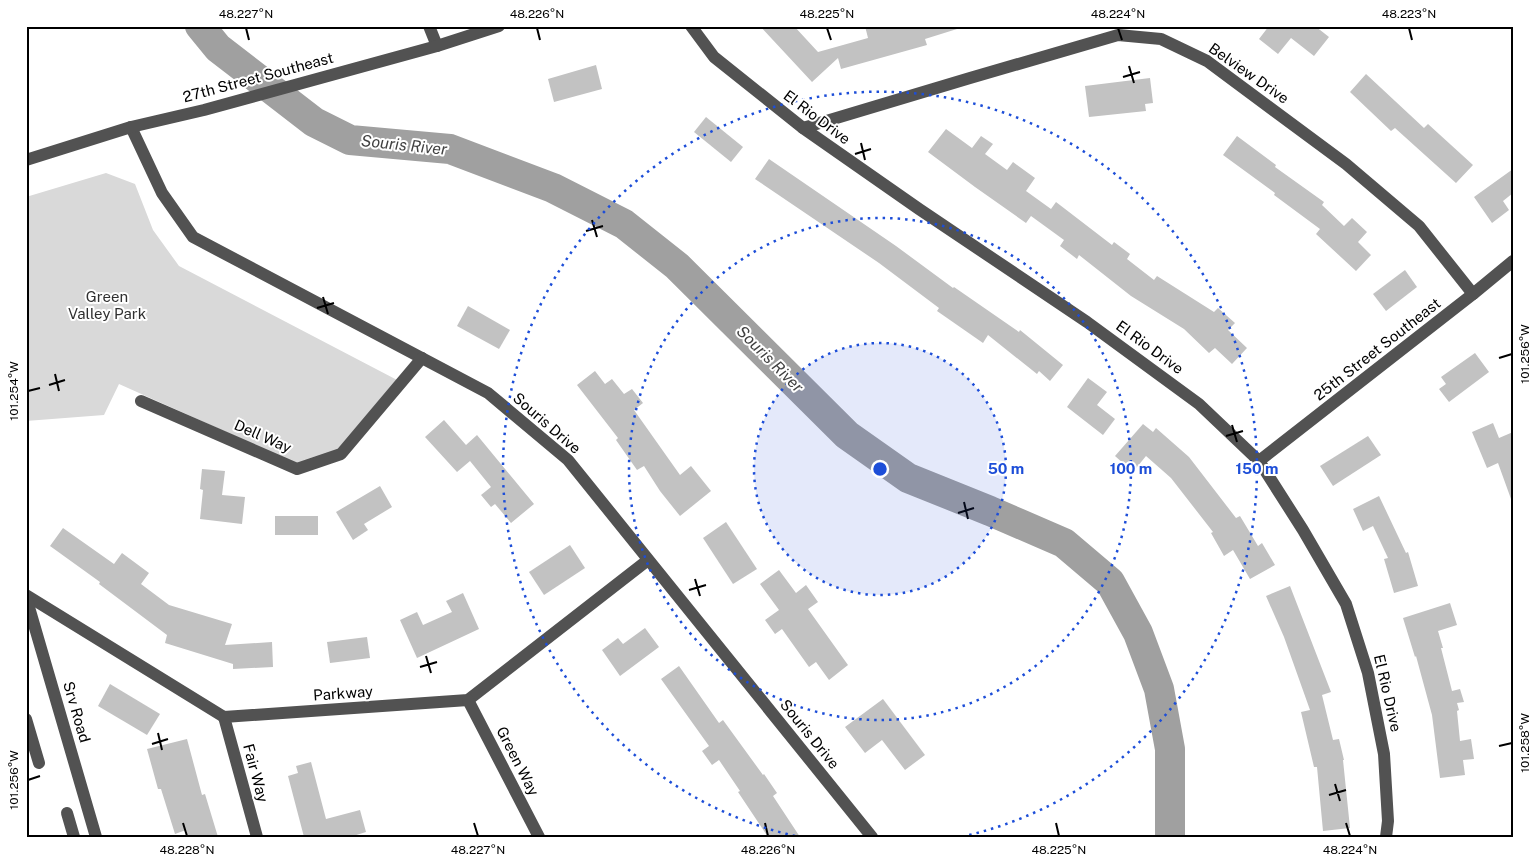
<svg xmlns="http://www.w3.org/2000/svg" width="1539" height="863" viewBox="0 0 1539 863" font-family="'Public Sans',sans-serif">
  <style>
    .green { fill: #d9d9d9 }
    .lines { fill: none; stroke-linecap: round; stroke-linejoin: round }
    .river { stroke: #a0a0a0; stroke-width: 30 }
    .building { fill: #c2c2c2 }
    .minor { stroke: #525252; stroke-width: 12 }
    .ticks { fill: none; stroke: #000; stroke-width: 2 }
    .ring { fill: none; stroke: #1d4ed8; stroke-width: 2.5; stroke-dasharray: 2.5 5 }
    .labels { text-anchor: middle; dominant-baseline: central; stroke-width: 4; stroke-linejoin: round; paint-order: stroke }
    .street-label { font-size: 15px; fill: #000; stroke: #fff }
    .park-label { font-size: 15px; fill: #303030; stroke: #fff }
    .water-label { font-size: 16px; font-style: italic; fill: #414141; stroke: #fff }
    .centre { fill: #1d4ed8; stroke: #fff; stroke-width: 2.5 }
    .ring-label { font-size: 15px; text-anchor: middle; font-weight: bold; fill: #1d4ed8; stroke: #fff; stroke-width: 4; stroke-linejoin: round; paint-order: stroke }
    .neatline { fill: none; stroke: #000; stroke-width: 2 }
    .ticks-label { font-size: 12px; text-anchor: middle; fill: #000 }
  </style>
  <rect width="100%" height="100%" fill="#fff"/>
  <polygon class="green" points="106,173 135,184 153,230 179,266 399,381 341,451 298,464 119,384 104,415 26,421 26,197"/>
  <g class="lines">
    <polyline class="river" points="200,26 218,48 314,122 350,140 450,149 553,188 624,224 677,266 847,435 908,478 990,511 1064,543 1110,582 1138,633 1159,689 1170,749 1170,837"/>
  </g>
  <g class="building">
    <polygon points="760,26 794,26 818,52 868,38 865,26 957,26 957,29 925,39 927,45 841,69 838,58 812,82"/>
    <polygon points="1269,26 1315,26 1329,37 1314,56 1291,38 1278,54 1259,39"/>
    <polygon points="596,65 602,89 554,102 548,79"/>
    <polygon points="1366,74 1424,128 1428,124 1473,165 1456,183 1395,128 1391,131 1350,92"/>
    <polygon points="1150,78 1153,103 1145,104 1146,111 1089,117 1085,86"/>
    <polygon points="706,117 743,147 731,162 694,132"/>
    <polygon points="946,129 972,148 981,136 993,144 985,154 1007,170 1013,162 1035,178 1026,191 1051,209 1056,202 1112,245 1114,242 1130,254 1127,259 1154,280 1157,276 1214,312 1218,308 1235,323 1228,330 1247,348 1232,364 1215,348 1209,353 1184,329 1131,296 1079,255 1077,259 1060,246 1064,240 1031,216 1026,223 975,187 928,152"/>
    <polygon points="1237,136 1276,165 1275,167 1324,202 1322,205 1344,226 1352,218 1367,232 1358,242 1371,255 1356,271 1316,234 1320,229 1274,195 1275,193 1223,155"/>
    <polygon points="769,159 896,246 953,288 954,287 1019,332 1020,330 1063,365 1050,381 1039,371 1037,374 988,335 983,343 937,311 939,308 879,263 755,179"/>
    <polygon points="1513,169 1513,193 1503,201 1509,210 1492,223 1474,197"/>
    <polygon points="1405,270 1417,287 1386,311 1373,294"/>
    <polygon points="468,306 510,330 499,349 457,326"/>
    <polygon points="1475,353 1489,372 1449,402 1439,389 1446,384 1441,377"/>
    <polygon points="595,371 605,384 612,379 624,394 632,389 643,403 634,410 680,475 691,466 711,491 680,516 660,491 644,466 637,470 616,440 618,438 577,385"/>
    <polygon points="1088,378 1107,392 1097,405 1115,419 1103,435 1067,407"/>
    <polygon points="444,420 466,445 477,435 534,504 511,523 495,504 491,507 481,495 491,487 470,461 457,472 425,437"/>
    <polygon points="1493,423 1499,438 1513,432 1513,499 1511,499 1498,463 1487,468 1472,432"/>
    <polygon points="1143,424 1153,432 1156,428 1189,457 1236,518 1240,516 1258,546 1262,543 1275,565 1250,579 1233,550 1224,556 1211,533 1213,532 1171,478 1146,456 1133,472 1115,456"/>
    <polygon points="1368,436 1381,455 1333,486 1320,466"/>
    <polygon points="202,469 225,471 222,495 245,497 242,524 200,519 203,490 200,489"/>
    <polygon points="380,486 392,507 364,524 368,530 353,540 336,512"/>
    <polygon points="1379,496 1406,553 1408,552 1418,586 1394,593 1384,559 1388,558 1373,526 1363,531 1353,509"/>
    <rect x="275" y="516" width="43" height="19"/>
    <polygon points="726,522 757,569 733,584 703,538"/>
    <polygon points="63,528 114,564 122,553 149,573 141,584 169,605 232,624 225,645 272,642 273,667 233,669 233,664 165,643 167,635 99,584 100,582 50,546"/>
    <polygon points="570,545 585,568 544,595 529,572"/>
    <polygon points="779,570 796,593 806,585 818,602 808,609 848,665 829,680 816,662 809,667 782,629 775,634 765,620 779,610 760,584"/>
    <polygon points="1290,586 1331,692 1322,695 1333,740 1339,739 1344,760 1343,760 1350,828 1323,831 1317,767 1314,767 1301,712 1310,710 1284,637 1266,596"/>
    <polygon points="463,593 479,629 417,658 400,620 417,612 423,625 452,612 446,601"/>
    <polygon points="1450,603 1457,625 1438,631 1443,648 1441,648 1452,691 1460,689 1464,702 1457,703 1459,710 1457,711 1460,741 1471,739 1474,759 1463,760 1465,775 1440,778 1432,715 1416,656 1415,657 1403,618"/>
    <polygon points="645,628 659,647 620,676 602,650 618,638 623,644"/>
    <polygon points="367,637 370,658 330,663 327,642"/>
    <polygon points="679,666 719,723 723,720 763,775 764,774 777,793 773,796 800,837 768,837 738,792 740,791 719,760 712,765 702,751 709,746 661,679"/>
    <polygon points="110,684 160,714 147,735 98,706"/>
    <polygon points="883,699 925,755 905,770 882,740 865,753 845,727"/>
    <polygon points="187,739 202,795 205,794 218,837 188,837 186,830 175,834 161,789 158,789 147,749"/>
    <polygon points="311,762 326,819 360,810 366,832 350,837 304,837 288,776 298,773 296,766"/>
  </g>
  <g class="lines">
    <g class="minor">
      <polyline points="429,26 437,46"/>
      <polyline points="691,26 714,57 803,128 919,209 1087,322 1199,404 1259,461 1303,530 1346,604 1368,673 1384,754 1388,821 1386,837"/>
      <polyline points="131,127 162,193 193,237 488,393 568,460 872,837"/>
      <polyline points="803,128 970,78 1118,35 1161,39 1207,61 1346,164 1419,226 1473,294"/>
      <polyline points="26,160 131,127 204,110 437,46 499,26"/>
      <polyline points="141,401 297,469 341,454 422,358"/>
      <polyline points="1259,461 1473,294 1513,261"/>
      <polyline points="26,595 224,717 468,700 648,560"/>
      <polyline points="26,597 96,837"/>
      <polyline points="468,700 539,837"/>
      <polyline points="224,717 257,837"/>
      <polyline points="26,719 39,763"/>
      <polyline points="67,813 74,837"/>
    </g>
  </g>
  <path class="ticks" d="M246,28L249,40M537,28L540,40M827,28L831,40M1118,28L1122,40M1409,28L1412,40M1129,66L1134,83M1123,77L1140,72M861,143L865,160M855,154L871,149M592,220L597,237M586,231L603,226M323,297L328,314M317,308L334,303M1499,358L1512,354M55,374L59,391M49,385L65,380M28,391L40,388M1232,425L1237,442M1226,436L1243,431M964,502L968,519M958,513L974,508M695,579L700,596M689,590L706,585M426,656L431,673M420,667L437,662M158,733L162,750M152,744L168,739M1499,746L1512,743M28,780L40,776M1335,784L1340,801M1329,795L1346,790M183,823L187,836M474,823L478,836M765,823L768,836M1056,823L1059,836M1346,823L1350,836"/>
  <circle cx="880" cy="469" r="126" fill="#1d4ed8" fill-opacity=".12"/>
  <g class="ring">
    <circle cx="880" cy="469" r="126"/>
    <circle cx="880" cy="469" r="251"/>
    <path d="M795 836A377 377 0 1 1 965 836"/>
  </g>
  <g class="labels">
    <g class="street-label">
      <text transform="translate(1249 73) rotate(35)">Belview Drive</text>
      <text transform="translate(258 77) rotate(-15)">27th Street Southeast</text>
      <text transform="translate(817 117) rotate(37)">El Rio Drive</text>
      <text transform="translate(1150 347) rotate(36)">El Rio Drive</text>
      <text transform="translate(1377 349) rotate(-38)">25th Street Southeast</text>
      <text transform="translate(547 423) rotate(41)">Souris Drive</text>
      <text transform="translate(263 436) rotate(24)">Dell Way</text>
      <text transform="translate(343 693) rotate(-4)">Parkway</text>
      <text transform="translate(1388 693) rotate(77)">El Rio Drive</text>
      <text transform="translate(77 712) rotate(74)">Srv Road</text>
      <text transform="translate(810 734) rotate(51)">Souris Drive</text>
      <text transform="translate(518 761) rotate(63)">Green Way</text>
      <text transform="translate(256 773) rotate(75)">Fair Way</text>
    </g>
    <g class="park-label">
      <text x="107" y="296">Green<tspan x="107" dy="17">Valley Park</tspan></text>
    </g>
    <g class="water-label">
      <text transform="translate(404 145) rotate(6)">Souris River</text>
      <text transform="translate(770 359) rotate(45)">Souris River</text>
    </g>
  </g>
  <circle cx="880" cy="469" r="8" class="centre"/>
  <g class="ring-label">
    <text x="1006" y="474">50 m</text>
    <text x="1131" y="474">100 m</text>
    <text x="1257" y="474">150 m</text>
  </g>
  <rect width="1539" height="863" fill="none" stroke="#ffffff" stroke-width="55"/>
  <rect x="28" y="28" width="1484" height="808" class="neatline"/>
  <g class="ticks-label">
    <text x="246" y="18">48.227°N</text>
    <text x="537" y="18">48.226°N</text>
    <text x="827" y="18">48.225°N</text>
    <text x="1118" y="18">48.224°N</text>
    <text x="1409" y="18">48.223°N</text>
    <text transform="translate(1525 354) rotate(-90)" y="4">101.256°W</text>
    <text transform="translate(14 391) rotate(-90)" y="4">101.254°W</text>
    <text transform="translate(1525 743) rotate(-90)" y="4">101.258°W</text>
    <text transform="translate(14 780) rotate(-90)" y="4">101.256°W</text>
    <text x="187" y="854">48.228°N</text>
    <text x="478" y="854">48.227°N</text>
    <text x="768" y="854">48.226°N</text>
    <text x="1059" y="854">48.225°N</text>
    <text x="1350" y="854">48.224°N</text>
  </g>
</svg>
